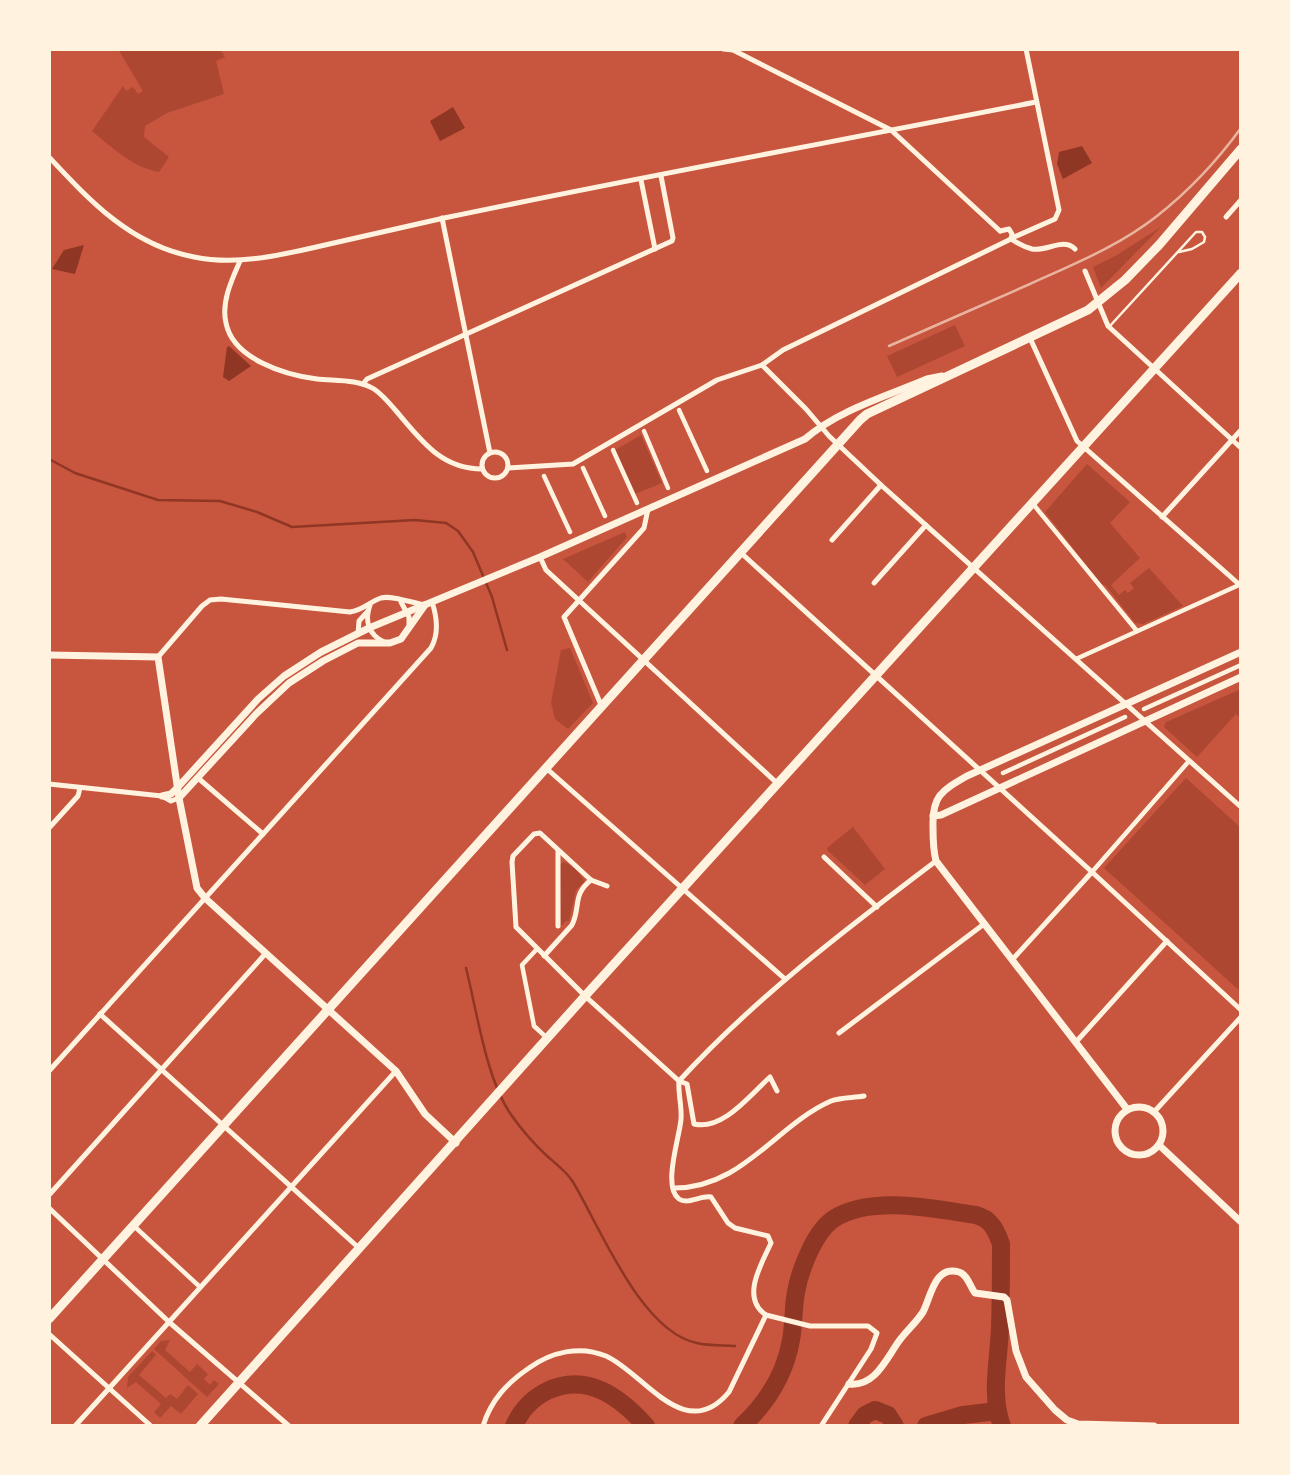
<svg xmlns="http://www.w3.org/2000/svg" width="1290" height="1475" font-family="'PT Sans Narrow',sans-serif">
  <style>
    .green { fill: #ae4732 }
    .water { fill: #8f3625 }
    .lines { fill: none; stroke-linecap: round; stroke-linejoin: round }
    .stream { stroke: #8f3625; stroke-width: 2.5 }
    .river { stroke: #8f3625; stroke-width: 18 }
    .service { stroke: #fff3e0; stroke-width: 2.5 }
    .pedestrian { stroke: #fff3e0; stroke-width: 4.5 }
    .minor { stroke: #fff3e0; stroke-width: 5 }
    .tertiary { stroke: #fff3e0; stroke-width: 7 }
    .primary { stroke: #fff3e0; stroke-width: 9 }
    .rail { stroke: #e9b49f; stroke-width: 2.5 }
  </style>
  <rect width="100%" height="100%" fill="#c8553d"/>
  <!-- green -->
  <g class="green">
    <path d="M118,49h102l5,8 -9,4 8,33 -57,19 -22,13 -1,11 25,20 -10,15c-27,-5 -46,-24 -67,-41l31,-45 3,5 7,-4 5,7 5,-3z"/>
    <polygon points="1161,227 1101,288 1093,267 1117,255"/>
    <polygon points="955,325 965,346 897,377 887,356"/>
    <polygon points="641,435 662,483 635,494 615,450"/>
    <polygon points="1087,464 1130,502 1110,523 1140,558 1111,585 1119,595 1125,590 1128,593 1134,588 1130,583 1149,568 1183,606 1143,624 1135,623 1106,586 1100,583 1045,512"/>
    <polygon points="625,532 627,537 588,582 563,559"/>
    <polygon points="570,648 593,703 568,729 555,719 551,703 561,650"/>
    <polygon points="1241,689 1241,719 1236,714 1197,757 1164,727 1166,722"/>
    <polygon points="1186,778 1241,828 1241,992 1104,868"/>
    <polygon points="853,827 885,869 865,885 827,850 828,847"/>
    <path d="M563,862c8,2 19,12 21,20l-8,8 -7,31h-3l-5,5 -1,-61z"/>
    <polygon points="170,1340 165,1350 190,1372 197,1364 208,1374 204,1379 210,1385 214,1380 219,1384 207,1397 154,1349 161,1341"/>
    <polygon points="152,1351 156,1355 139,1375 166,1398 170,1394 177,1399 188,1385 198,1394 181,1414 171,1406 160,1418 154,1412 161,1404 136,1382 127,1388 128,1377"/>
  </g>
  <!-- water -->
  <g class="water">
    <polygon points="453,107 465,128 440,141 430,121"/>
    <polygon points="1082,146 1092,163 1063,179 1057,164 1059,152"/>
    <polygon points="84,245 75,274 52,269 64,250"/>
    <polygon points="229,346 251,366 229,381 223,377 227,347"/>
  </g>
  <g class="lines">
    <!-- stream -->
    <g class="stream">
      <polyline points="49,459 75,473 158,500 220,501 257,512 292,527 415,520 446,523 458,531 473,552 492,597 507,650"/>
      <path d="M466,968c11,43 20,112 46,148 10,14 22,28 35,40 9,8 20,16 26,26 27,45 68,150 124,161 12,3 26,2 38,3"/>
    </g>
    <!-- river -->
    <g class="river">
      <path d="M514,1426c7,-16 17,-27 33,-35 40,-19 73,6 99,35"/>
      <path d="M742,1426c25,-23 43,-52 49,-86 3,-16 2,-32 5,-48 4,-22 19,-62 39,-74 38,-23 100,-9 141,-3 15,4 20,15 25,29 0,28 0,55 -1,83 -1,34 -10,67 2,99"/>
      <polyline points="857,1426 865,1415 875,1410 888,1415 895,1426"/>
      <polyline points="926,1426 963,1415 997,1411"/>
    </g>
    <!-- service -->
    <polyline class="service" points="1109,327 1196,232 1202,232 1205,237 1204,242 1192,249 1179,252"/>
    <!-- pedestrian -->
    <g class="pedestrian">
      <polyline points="679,410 707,471"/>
      <polyline points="644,431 668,488"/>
      <polyline points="613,450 637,503"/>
      <polyline points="583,468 605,516"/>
      <polyline points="544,476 570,532"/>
      <polyline points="1033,504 1137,631"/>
      <polyline points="1076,659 1239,585"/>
      <polyline points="1144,709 1241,665"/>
      <polyline points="1003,773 1125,717"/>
      <polyline points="1092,872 1189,761"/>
      <polyline points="537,949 522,965 534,1026 547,1038"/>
      <polyline points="134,1226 200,1287"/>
    </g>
    <!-- minor -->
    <g class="minor">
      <polyline points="723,49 733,50 891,130 1000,231"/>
      <path d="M49,157c42,45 82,88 145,100 44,9 87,-2 131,-12 39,-9 79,-18 119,-27 196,-41 394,-77 592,-116"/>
      <polyline points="641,180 655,249"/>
      <polyline points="1226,217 1241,200"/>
      <polyline points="442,218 490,453"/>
      <polyline points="1000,231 1009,229 1012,234 1011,239"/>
      <polyline points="1012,238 1055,219 1059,210 1026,49"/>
      <path d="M1011,239c6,4 14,8 21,10 15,3 31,-12 43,0"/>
      <path d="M240,261c-8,18 -19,41 -14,62 7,36 59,52 91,56 18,2 41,0 57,10 9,6 16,15 23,23 24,28 44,57 85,57"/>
      <polyline points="1085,271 1108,326 1241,448"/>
      <polyline points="1030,338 1077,441 1241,586"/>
      <polyline points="762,365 806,409 829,436 881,485 1241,807"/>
      <polyline points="363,384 367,379 672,241 673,238 661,176"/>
      <circle cx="495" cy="465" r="13"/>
      <polyline points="508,468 573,464 717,380 762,365 783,350 1011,239"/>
      <polyline points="1162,517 1241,430"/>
      <polyline points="832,540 881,485"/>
      <polyline points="740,552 1092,872 1241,1010"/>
      <polyline points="540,557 546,570 778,784"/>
      <polyline points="874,583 926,525"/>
      <polyline points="401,602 409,617 409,628"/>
      <path d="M370,605c-6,16 -1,30 14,37"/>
      <polyline points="358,634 359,621 368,611"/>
      <path d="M158,657l44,-51 8,-6 11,-1 129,13c13,-2 19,-10 31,-14 10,-3 32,5 44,7"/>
      <polyline points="601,705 564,617 644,528 648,509"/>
      <polyline points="546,768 785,979"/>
      <polyline points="198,778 263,834"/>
      <polyline points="49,784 162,796 171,801 179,798"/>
      <polyline points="49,828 78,796 80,788"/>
      <polyline points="824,857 877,907"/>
      <path d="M607,886l-16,-6 -51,-47 -6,1 -21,22 -1,6 4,65 69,69 94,85 8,3 7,40c29,7 57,-30 76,-47l7,14"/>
      <polyline points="558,926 558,851"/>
      <path d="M544,956l28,-31c9,-18 0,-30 19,-45"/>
      <polyline points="1012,960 1092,872"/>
      <polyline points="100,1014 360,1249"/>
      <polyline points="839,1033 984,924"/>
      <polyline points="1076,1042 1167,941"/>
      <path d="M49,1071l382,-423c8,-14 6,-31 1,-46"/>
      <path d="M679,1081c-1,13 3,25 2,38 -1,17 -19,68 -2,80 9,6 22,-4 32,-2l17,26 7,5 33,8 3,7c-9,20 -31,55 -5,72l44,11h58l9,7 -6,16 -50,77"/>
      <path d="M679,1081c76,-83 167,-152 257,-220"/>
      <polyline points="1154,1112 1241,1017"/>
      <path d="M673,1188c69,1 103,-63 158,-87 10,-4 22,-3 33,-5"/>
      <polyline points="49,1195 266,953"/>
      <polyline points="49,1208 169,1322 289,1426"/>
      <polyline points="49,1334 151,1426"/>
      <polyline points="75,1426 396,1071"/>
      <path d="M483,1426c8,-26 24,-43 46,-58 22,-16 51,-23 77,-12 38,17 79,89 123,36l37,-77"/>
    </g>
    <!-- tertiary -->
    <g class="tertiary">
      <polyline points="49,655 158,657 179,798 197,888 205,898 396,1071 425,1114 456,1143"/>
      <path d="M162,796l9,-2 7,-7 80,-88 26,-23 37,-24 48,-24 171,-71 265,-118c33,-29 82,-43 122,-60l15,-3"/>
      <polyline points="179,798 256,714 289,683 323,661 358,643 390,643 401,639 425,605"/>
      <polyline points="933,816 941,815 1241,677"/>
      <circle cx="1139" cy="1131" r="24"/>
      <path d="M1127,1109l-191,-248c-3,-11 -3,-22 -3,-34 -1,-31 8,-36 34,-51l274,-124"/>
      <polyline points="1159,1145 1241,1222"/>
      <path d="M849,1384c26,3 37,-25 50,-43 7,-10 17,-18 24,-29 8,-15 11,-47 36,-40 9,3 11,15 16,21l29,4 3,3 9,51 10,26 29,33 12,10 11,4 76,2"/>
    </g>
    <!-- primary -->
    <g class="primary">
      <polyline points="49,1319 860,420 867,414 1088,310 1125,280 1159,245 1241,149"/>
      <polyline points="200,1426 585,996 1241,273"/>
    </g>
    <!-- rail -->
    <path class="rail" d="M889,346c47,-21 94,-41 141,-62 44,-20 89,-38 127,-68 33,-26 60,-55 84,-88"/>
  </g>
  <!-- border -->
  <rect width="1290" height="1475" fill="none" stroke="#fff3e0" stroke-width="102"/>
</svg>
